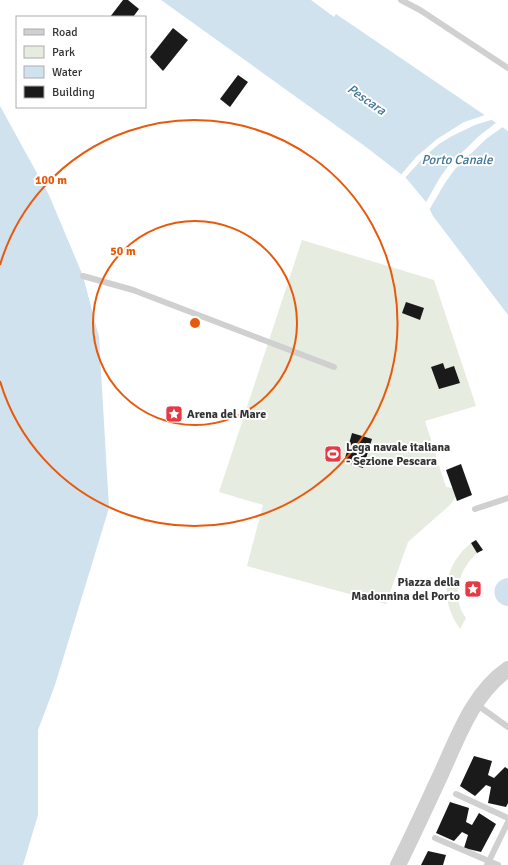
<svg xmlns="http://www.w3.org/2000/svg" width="508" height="865" font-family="Signika,sans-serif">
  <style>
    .green { fill: #e6ecdf }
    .water { fill: #cfe2ee }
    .pier { fill: #fff }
    .building { fill: #1a1a1a }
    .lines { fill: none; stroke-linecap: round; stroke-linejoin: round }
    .service { stroke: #d0d0d0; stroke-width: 6 }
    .tertiary { stroke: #d0d0d0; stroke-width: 16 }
    .ring { fill: none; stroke: #e8590c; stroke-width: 2 }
    .labels { text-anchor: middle; stroke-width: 4; stroke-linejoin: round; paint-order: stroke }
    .poi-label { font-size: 12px; font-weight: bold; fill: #333; stroke: #fff; text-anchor: start }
    .water-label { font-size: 13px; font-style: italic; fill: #3f7597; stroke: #fff }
    .centre { fill: #e8590c; stroke: #fff; stroke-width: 2 }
    .ring-label { font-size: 12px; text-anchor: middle; font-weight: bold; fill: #e8590c; stroke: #fff; stroke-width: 4; stroke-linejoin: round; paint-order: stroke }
  </style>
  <rect width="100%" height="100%" fill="#fff"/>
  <!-- green -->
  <g class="green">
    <polygon points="302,240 434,280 476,406 425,421 446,487 459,489 459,492 451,504 408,542 386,604 247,566 263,505 219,492"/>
    <path d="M471,543l6,10c-18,16 -27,44 -11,65l-6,11c-21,-30 -17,-63 11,-86z"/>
  </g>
  <!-- water -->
  <g class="water">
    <polygon points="161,0 311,0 334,17 336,14 508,131 508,315 433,216 426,202 406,178 366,147"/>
    <polygon points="0,106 49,195 83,276 99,337 109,508 55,685 38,730 38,815 23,865 0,865"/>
    <path d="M508,578v28h-1c-17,-3 -17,-26 1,-28z"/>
  </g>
  <!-- pier -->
  <g class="pier">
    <polygon points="485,115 487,115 494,119 475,125 452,136 439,144 424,157 404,179 400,176 416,157 437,139 464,122"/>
    <polygon points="497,122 504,126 486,139 455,169 445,183 428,212 425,204 439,179 449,165 479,136"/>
  </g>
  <!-- building -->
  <g class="building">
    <polygon points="123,0 128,0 139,9 133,17 110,17"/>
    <polygon points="173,28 188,40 163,71 150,57"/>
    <polygon points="238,75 248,82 230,107 220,99"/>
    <polygon points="406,302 424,308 420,320 402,313"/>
    <polygon points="443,363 445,369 454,366 460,383 439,389 431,367"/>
    <polygon points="352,433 372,439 363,468 344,462"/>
    <polygon points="461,464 472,495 457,501 446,470"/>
    <polygon points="476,540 483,550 477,553 471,543"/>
    <polygon points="474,756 492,761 488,775 494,778 505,767 508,769 508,803 506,807 488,803 491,787 486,785 475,796 460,786"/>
    <polygon points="450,802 469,808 466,822 472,825 479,813 496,824 481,852 464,848 468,835 462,832 454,841 436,833"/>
    <polygon points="428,851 446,855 443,865 421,865"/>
  </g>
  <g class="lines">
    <!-- service -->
    <g class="service">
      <polyline points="401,0 420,10 508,68"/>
      <polyline points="83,276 133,290 334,367"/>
      <polyline points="475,509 508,498"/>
      <polyline points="476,704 508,727"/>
      <polyline points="456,794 508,818"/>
      <polyline points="435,838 498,865"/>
      <polyline points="487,865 508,822"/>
    </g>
    <!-- tertiary -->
    <path class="tertiary" d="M398,865c15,-30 29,-61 43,-91 17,-37 32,-81 67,-105"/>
  </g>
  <!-- distance rings -->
  <g class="ring">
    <circle cx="195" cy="323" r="102"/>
    <path d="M0 265A203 203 0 1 1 0 381"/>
  </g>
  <!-- icons -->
  <defs>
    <g id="sight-square" transform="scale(0.9)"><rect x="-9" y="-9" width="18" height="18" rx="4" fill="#e63946" stroke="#fff"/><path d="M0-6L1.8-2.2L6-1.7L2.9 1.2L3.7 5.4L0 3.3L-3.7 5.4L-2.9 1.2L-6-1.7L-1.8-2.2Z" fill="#fff"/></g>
    <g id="stadium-square" transform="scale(0.9)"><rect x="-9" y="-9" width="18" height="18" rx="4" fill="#e63946" stroke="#fff"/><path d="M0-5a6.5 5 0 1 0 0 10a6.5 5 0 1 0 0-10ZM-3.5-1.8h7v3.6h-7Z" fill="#fff"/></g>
  </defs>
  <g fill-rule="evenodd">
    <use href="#sight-square" x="174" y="414"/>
    <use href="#stadium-square" x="333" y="454"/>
    <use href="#sight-square" x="473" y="589"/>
  </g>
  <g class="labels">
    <!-- poi labels -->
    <g class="poi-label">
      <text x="187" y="418">Arena del Mare</text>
      <text x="346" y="451">Lega navale italiana<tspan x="346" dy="14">- Sezione Pescara</tspan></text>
      <text x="460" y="586" text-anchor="end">Piazza della<tspan x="460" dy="14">Madonnina del Porto</tspan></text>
    </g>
    <!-- water labels -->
    <g class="water-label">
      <text transform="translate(367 99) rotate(35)" y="5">Pescara</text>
      <text x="457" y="164">Porto Canale</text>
    </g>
  </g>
  <circle cx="195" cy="323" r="6" class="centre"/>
  <g class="ring-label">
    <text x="51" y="184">100 m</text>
    <text x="123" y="255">50 m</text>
  </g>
  <!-- legend -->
  <rect x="16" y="16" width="130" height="92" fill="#ffffff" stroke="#adadad"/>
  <rect x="24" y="29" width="20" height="6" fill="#d0d0d0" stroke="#adadad"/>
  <text x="52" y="36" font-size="12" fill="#333333">Road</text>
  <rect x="24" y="46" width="20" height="12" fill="#e6ecdf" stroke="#adadad"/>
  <text x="52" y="56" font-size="12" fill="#333333">Park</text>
  <rect x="24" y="66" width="20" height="12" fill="#cfe2ee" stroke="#adadad"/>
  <text x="52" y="76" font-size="12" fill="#333333">Water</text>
  <rect x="24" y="86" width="20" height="12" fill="#1a1a1a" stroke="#adadad"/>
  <text x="52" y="96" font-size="12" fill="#333333">Building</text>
</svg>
